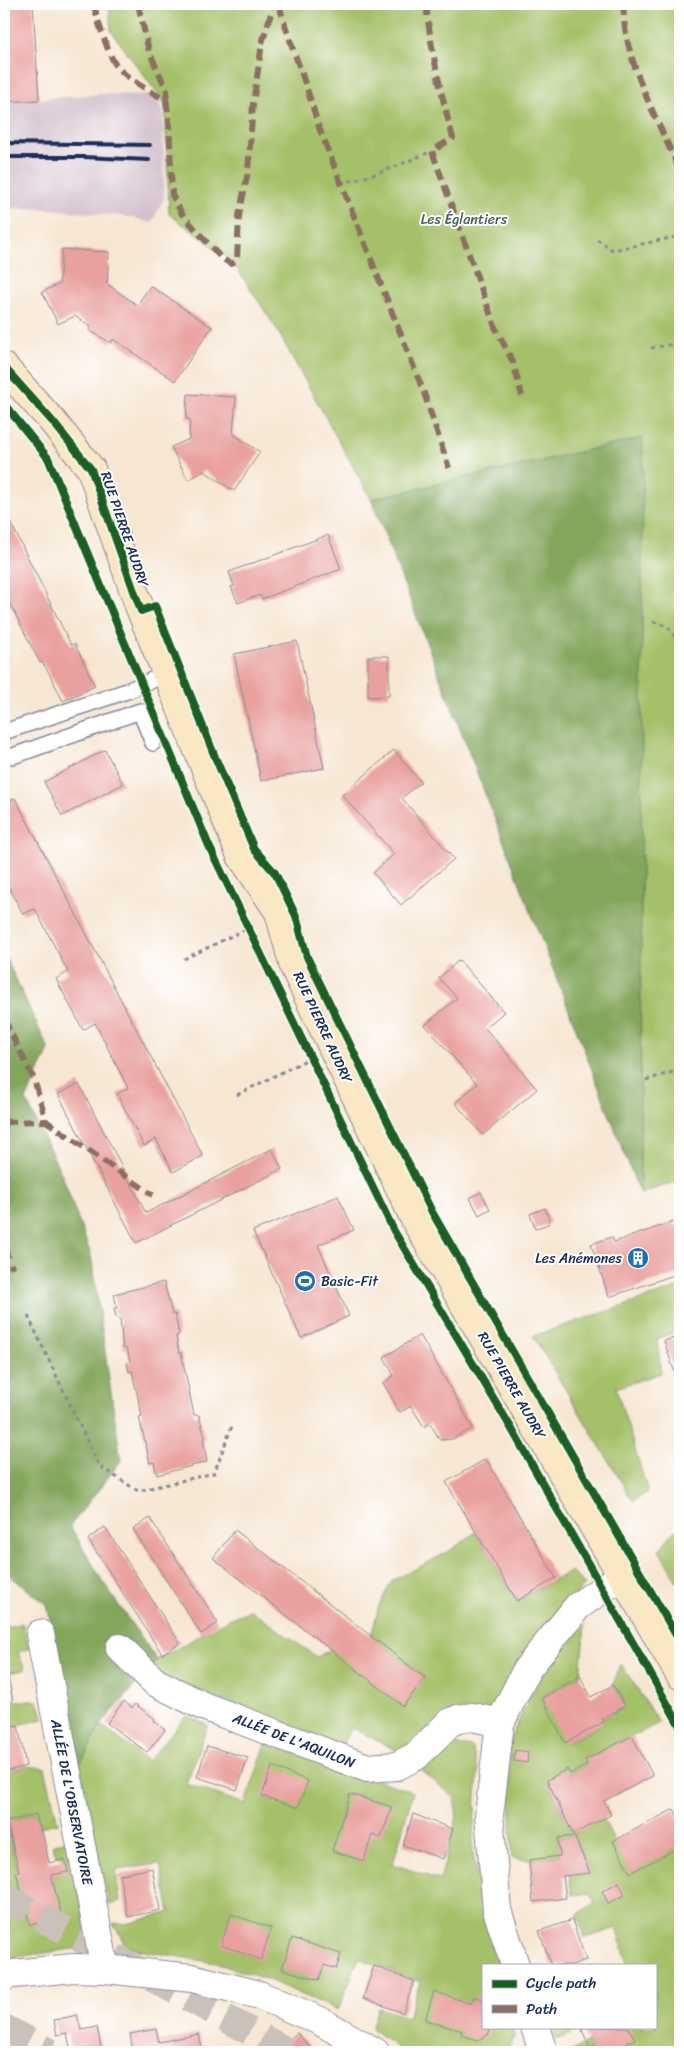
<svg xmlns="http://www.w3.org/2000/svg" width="684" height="2056" font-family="Sriracha,sans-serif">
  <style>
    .industrial { fill: #d1bdc9 }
    .green { fill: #a4c067; stroke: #607862 }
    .forest { fill: #83a65c; stroke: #4f6a5d }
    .building { fill: #e9a19f }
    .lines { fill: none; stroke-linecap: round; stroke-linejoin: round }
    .highway-tunnel { stroke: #cbc1bb; stroke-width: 28; stroke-dasharray: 28 14; stroke-linecap: butt }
    .lane-casing { stroke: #898a98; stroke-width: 18 }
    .street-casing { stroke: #898a98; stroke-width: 30 }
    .secondary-casing { stroke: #898a98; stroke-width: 30 }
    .path { stroke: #898a98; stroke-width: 3; stroke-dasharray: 4 4; stroke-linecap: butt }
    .lane { stroke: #fff; stroke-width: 15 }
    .street { stroke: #fff; stroke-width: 28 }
    .secondary { stroke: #fae7c3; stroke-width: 28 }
    .rail { stroke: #1b2f5e; stroke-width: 4 }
    .quiet { stroke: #8d6e63; stroke-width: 6; stroke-dasharray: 12 6; stroke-linecap: butt }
    .cycleway-casing { stroke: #fff; stroke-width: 11 }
    .cycleway { stroke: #1b5e20; stroke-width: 8 }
    .labels { text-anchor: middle; stroke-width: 4; stroke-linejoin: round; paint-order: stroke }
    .park-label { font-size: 14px; fill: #4b6261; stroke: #fff }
    .street-label { font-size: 14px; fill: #1b2f5e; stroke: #fff }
    .poi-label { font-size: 14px; fill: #1b2f5e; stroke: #fff; text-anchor: end }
  </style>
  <rect width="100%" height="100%" fill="#fff"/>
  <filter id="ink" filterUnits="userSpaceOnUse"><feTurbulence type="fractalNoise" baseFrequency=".02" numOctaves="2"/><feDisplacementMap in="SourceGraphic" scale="10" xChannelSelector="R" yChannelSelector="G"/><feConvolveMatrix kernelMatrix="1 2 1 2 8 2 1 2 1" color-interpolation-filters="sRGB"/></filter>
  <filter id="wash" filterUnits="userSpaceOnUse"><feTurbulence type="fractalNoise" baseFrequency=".0096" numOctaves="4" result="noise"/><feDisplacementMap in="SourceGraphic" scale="20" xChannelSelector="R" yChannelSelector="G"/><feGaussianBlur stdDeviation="1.12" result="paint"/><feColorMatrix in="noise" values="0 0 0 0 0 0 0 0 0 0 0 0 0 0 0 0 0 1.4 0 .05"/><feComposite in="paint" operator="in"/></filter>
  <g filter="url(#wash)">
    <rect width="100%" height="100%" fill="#f7e6d2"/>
    <!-- industrial -->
    <polygon class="industrial" points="102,94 147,95 157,100 163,109 164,198 152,223 130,217 47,209 4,208 4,102"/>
    <!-- green -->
    <g class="green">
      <polygon points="109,4 680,4 680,1180 640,1194 642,438 371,499 276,328 232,261 169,214 165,104 111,31"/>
      <polygon points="680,1287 680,1330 657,1339 661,1373 616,1388 648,1492 633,1501 533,1336"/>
      <polygon points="675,1530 680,1532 680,1581 677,1582 659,1550"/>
      <polygon points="476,1532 517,1601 571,1571 585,1585 531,1643 495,1713 412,1751 396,1750 352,1728 339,1749 149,1670 157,1660 227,1620 250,1610 317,1657 331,1649 403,1705 425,1678 371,1636 379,1606 392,1581 448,1552"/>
      <polygon points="22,1623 30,1648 18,1652 25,1670 8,1673 4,1659 4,1628"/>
      <polygon points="585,1624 580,1676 542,1698 566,1743 604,1723 602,1719 625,1706 613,1685 621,1664 659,1723 585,1760 587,1765 570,1774 567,1770 547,1781 573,1834 603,1818 630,1872 680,1847 680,2052 631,2052 618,2027 655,2027 655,1965 628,1965 616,1928 585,1938 577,1915 595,1903 590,1893 572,1895 569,1875 590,1872 574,1836 558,1838 560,1856 529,1860 512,1858 509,1741 543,1669"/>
      <polygon points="13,1701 38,1701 44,1719 4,1728 4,1703"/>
      <path d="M186,1716l22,9 -22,59 59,20 21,-60 147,48 -20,72 47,16 17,-63 -3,-20 -32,-26c16,-18 25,-29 50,-24l6,24 -6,79 25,115h-14v62h30l1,10 -6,15h-105l-32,-24 7,-20 30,9 12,-35 -61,-24 -21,52 -72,-31 -51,-16 -88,-15 -14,-25 13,1 44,-12 -10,-48 -44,6 4,31 -11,4 -29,-141 21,-39 47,36z"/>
      <polygon points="26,1766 45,1768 58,1823 39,1827 36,1814 7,1822 30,1924 61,1918 51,1875 68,1871 65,1859 56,1856 53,1845 68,1839 88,1938 78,1948 4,1959 4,1772"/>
      <polygon points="551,2027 587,2027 556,2040"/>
      <polygon points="588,2043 592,2052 570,2052"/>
    </g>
    <!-- forest -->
    <g class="forest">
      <polygon points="643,438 640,1194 371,499"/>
      <polygon points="4,954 49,1050 26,1100 63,1177 91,1255 121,1461 70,1526 106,1587 157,1660 101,1725 80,1764 47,1605 4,1571"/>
    </g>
    <g id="blocks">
      <!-- building -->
      <g class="building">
        <polygon points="4,4 33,4 39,100 4,102"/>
        <polygon points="62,249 109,252 107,284 137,305 150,286 212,327 175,381 113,339 111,343 89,330 91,327 75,316 58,324 42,292 59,284"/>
        <polygon points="188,394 236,397 233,434 260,452 234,491 204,471 188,480 171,447 189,439 190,419 186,419"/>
        <polygon points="4,509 71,645 75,644 95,686 63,701 48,671 42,662 40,663 4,592"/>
        <polygon points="328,535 341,569 262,599 260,595 238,603 231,587 234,586 229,572"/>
        <polygon points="297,641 324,768 261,781 234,654"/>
        <polygon points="368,656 389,656 389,696 368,697"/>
        <polygon points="105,750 123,784 62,816 44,782"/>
        <polygon points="394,750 421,782 402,798 454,859 401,905 373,873 394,854 342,795"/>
        <polygon points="15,798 203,1156 173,1172 156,1139 144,1146 117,1094 128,1088 95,1023 83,1030 56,979 68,972 35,909 23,914 4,878 4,859 8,857 4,849 4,803"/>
        <polygon points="459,960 504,1012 485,1028 537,1089 483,1135 455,1103 477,1084 425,1025 457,998 439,978"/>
        <polygon points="79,1084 146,1213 272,1149 282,1169 136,1243 58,1094"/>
        <polygon points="481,1192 490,1209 479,1215 470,1198"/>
        <polygon points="338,1196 354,1230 318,1245 349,1316 301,1338 253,1231"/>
        <polygon points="545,1208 550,1223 535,1229 530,1214"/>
        <polygon points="673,1222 675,1226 680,1224 680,1273 609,1297 591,1244 612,1237 614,1242"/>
        <polygon points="164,1282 172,1314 175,1314 179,1335 176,1336 179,1353 181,1352 194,1415 199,1415 205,1438 203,1439 207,1462 157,1475 154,1462 150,1463 139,1417 142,1416 132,1371 129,1372 127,1364 130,1361 127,1349 123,1348 120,1319 116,1317 114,1308 117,1308 114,1294"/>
        <polygon points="420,1335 473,1428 453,1439 440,1440 430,1423 424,1427 411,1406 400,1412 383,1383 394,1376 384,1357"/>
        <polygon points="680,1336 680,1388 664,1341"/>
        <polygon points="486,1459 556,1578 517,1601 446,1482"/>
        <polygon points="150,1518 218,1623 201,1634 133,1529"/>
        <polygon points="105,1527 180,1643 162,1654 88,1539"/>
        <polygon points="235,1530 425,1678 403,1706 213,1558"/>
        <polygon points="4,1658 13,1701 4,1703"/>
        <polygon points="580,1676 591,1697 613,1685 625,1706 602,1719 604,1722 565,1743 542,1698"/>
        <polygon points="124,1701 132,1708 135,1704 155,1719 154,1721 165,1730 147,1752 107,1723"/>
        <polygon points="18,1725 26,1766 4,1772 4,1728"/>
        <polygon points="632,1736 653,1776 604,1801 611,1815 573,1834 547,1780 567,1769 570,1774 587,1765 585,1760"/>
        <polygon points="207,1746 248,1758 237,1790 197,1777"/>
        <polygon points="515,1750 528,1752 527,1763 514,1761"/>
        <polygon points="272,1766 308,1781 298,1808 262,1796"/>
        <polygon points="350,1794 392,1807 381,1838 372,1835 364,1861 332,1851"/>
        <polygon points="674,1809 680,1821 680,1847 630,1873 613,1841"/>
        <polygon points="36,1814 39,1827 41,1826 49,1863 65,1859 68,1872 51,1875 62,1917 30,1925 16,1872 19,1871 7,1822"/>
        <polygon points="413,1814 453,1829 443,1859 403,1845"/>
        <polygon points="574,1836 590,1873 563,1876 566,1898 533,1902 529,1860 560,1856 558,1838"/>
        <polygon points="152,1868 160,1910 128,1917 119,1875"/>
        <polygon points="619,1882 625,1895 608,1903 602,1891"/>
        <polygon points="231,1914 271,1928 261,1960 221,1945"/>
        <polygon points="572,1920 586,1960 572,1965 551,1965 539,1931"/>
        <polygon points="292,1938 341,1954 336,1969 324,1965 319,1980 282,1969"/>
        <polygon points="374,1966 414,1981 403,2013 363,1998"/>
        <polygon points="434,1991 471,2004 474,1996 483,1999 483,2027 491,2027 488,2035 478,2040 461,2035 462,2031 425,2020"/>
        <polygon points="77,2015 81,2030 97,2027 102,2052 48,2052 70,2047 67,2033 57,2035 54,2020"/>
        <polygon points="587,2027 628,2027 635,2039 626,2043 631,2052 592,2052 582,2030"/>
        <polygon points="156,2029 159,2042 199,2034 203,2052 133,2052 130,2034"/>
        <polygon points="297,2033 315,2052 275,2052 280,2048"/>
      </g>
    </g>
  </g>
  <g filter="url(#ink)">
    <use href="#blocks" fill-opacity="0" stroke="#898a98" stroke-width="1"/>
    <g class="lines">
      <!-- highway-tunnel -->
      <g class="highway-tunnel">
        <polyline points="4,1897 288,2052"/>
        <polyline points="4,2028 50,2052"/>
      </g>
      <!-- lane casing -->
      <g class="lane-casing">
        <g id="lane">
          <polyline points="4,732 127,691 166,674"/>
          <polyline points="13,756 140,711 153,743"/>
        </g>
      </g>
      <!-- street casing -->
      <g class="street-casing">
        <g id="street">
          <polyline points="40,1634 105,1969"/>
          <polyline points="120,1648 155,1682 203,1706 367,1768 397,1766 416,1756 449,1723 458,1719 473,1717 500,1723"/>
          <polyline points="515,1965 497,1910 489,1815 500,1723 527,1669 578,1606 623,1575"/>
          <polyline points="4,1975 73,1968 105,1969 192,1978 259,1995 318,2020 375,2052"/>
          <polyline points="535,2027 543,2052"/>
        </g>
      </g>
      <!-- secondary casing -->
      <g class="secondary-casing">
        <polyline id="secondary" points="4,367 53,422 91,469 141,611 241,856 279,912 294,967 415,1220 680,1675"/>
      </g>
      <!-- path -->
      <g class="path">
        <path d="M341,183c32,-6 61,-19 91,-32"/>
        <polyline points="597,240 603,242 607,248 614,250 680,236"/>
        <polyline points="651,348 680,343"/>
        <path d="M653,622c19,3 20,10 25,27h2"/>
        <polyline points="184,959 248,928"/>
        <polyline points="646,1080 680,1070"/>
        <polyline points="237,1095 310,1058"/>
        <polyline points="28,1316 99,1466 138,1491 214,1473 232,1426"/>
      </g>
      <!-- lane -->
      <use href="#lane" class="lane"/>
      <!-- street -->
      <use href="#street" class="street"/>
      <!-- secondary -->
      <use href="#secondary" class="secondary"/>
      <!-- rail -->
      <g class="rail">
        <polyline points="4,143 150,145"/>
        <polyline points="4,157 83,157 149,160"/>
      </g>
      <!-- quiet -->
      <g class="quiet">
        <path d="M94,4c2,13 14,49 21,60 10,14 36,28 51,36l3,18 3,77 10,19 39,44 10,6 6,-4 2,-44 9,-44 5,-68 9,-61 12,-39"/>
        <polyline points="138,4 149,51 167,91 166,100"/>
        <path d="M279,4c11,41 28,80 39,121l106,268 25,75"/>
        <path d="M426,4c5,46 15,90 27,134l-21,13 63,176 18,35 9,34"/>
        <path d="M624,4c-4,49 36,121 56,167"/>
        <polyline points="4,1019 34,1079 46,1121 153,1195"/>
        <polyline points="4,1122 46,1121"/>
        <polyline points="4,1247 12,1268"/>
      </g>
      <!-- cycleway casing -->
      <g class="cycleway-casing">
        <g id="cycleway">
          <polyline points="4,367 53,422 91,469 141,611 155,606 215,757 254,849 275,873 296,916 307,957 432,1212 680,1642"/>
          <polyline points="4,404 48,458 209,846 394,1231 510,1426 680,1726"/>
        </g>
      </g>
      <!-- cycleway -->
      <use href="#cycleway" class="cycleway"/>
    </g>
  </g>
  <!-- icons -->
  <defs>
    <g id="building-disc" transform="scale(1.125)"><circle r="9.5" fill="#1f6fb2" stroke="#fff"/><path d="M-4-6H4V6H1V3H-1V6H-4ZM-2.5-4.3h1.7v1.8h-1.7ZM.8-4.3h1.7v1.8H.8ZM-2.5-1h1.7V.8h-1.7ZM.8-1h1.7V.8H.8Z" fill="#fff"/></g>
    <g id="stadium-disc" transform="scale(1.125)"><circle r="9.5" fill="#1f6fb2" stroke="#fff"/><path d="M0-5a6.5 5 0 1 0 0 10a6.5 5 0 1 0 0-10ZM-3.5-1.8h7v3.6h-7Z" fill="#fff"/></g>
  </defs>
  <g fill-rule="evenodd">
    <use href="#building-disc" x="638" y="1258"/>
    <use href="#stadium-disc" x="305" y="1281"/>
  </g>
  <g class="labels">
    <!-- park labels -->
    <g class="park-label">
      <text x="464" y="224">Les Églantiers</text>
    </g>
    <!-- street labels -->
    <g class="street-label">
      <text transform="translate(125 529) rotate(71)" y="5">RUE PIERRE AUDRY</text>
      <text transform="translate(323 1027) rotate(65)" y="5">RUE PIERRE AUDRY</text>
      <text transform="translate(512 1385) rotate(60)" y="5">RUE PIERRE AUDRY</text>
      <text transform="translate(294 1740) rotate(21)" y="5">ALLÉE DE L'AQUILON</text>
      <text transform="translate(72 1802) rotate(79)" y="5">ALLÉE DE L'OBSERVATOIRE</text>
    </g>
    <!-- poi labels -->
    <g class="poi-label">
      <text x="622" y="1263">Les Anémones</text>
      <text x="321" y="1286" text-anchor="start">Basic-Fit</text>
    </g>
  </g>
  <!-- margin -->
  <rect width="684" height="2056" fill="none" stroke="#fff" stroke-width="20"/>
  <!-- legend -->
  <rect x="482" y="1964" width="175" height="65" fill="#ffffff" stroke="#a4acbf"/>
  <rect x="492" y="1980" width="25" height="8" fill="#1b5e20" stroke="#a4acbf"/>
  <text x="526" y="1988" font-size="15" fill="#1b2f5e">Cycle path</text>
  <rect x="492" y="2005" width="25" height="8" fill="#8d6e63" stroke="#a4acbf"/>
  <text x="526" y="2014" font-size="15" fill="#1b2f5e">Path</text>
</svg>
